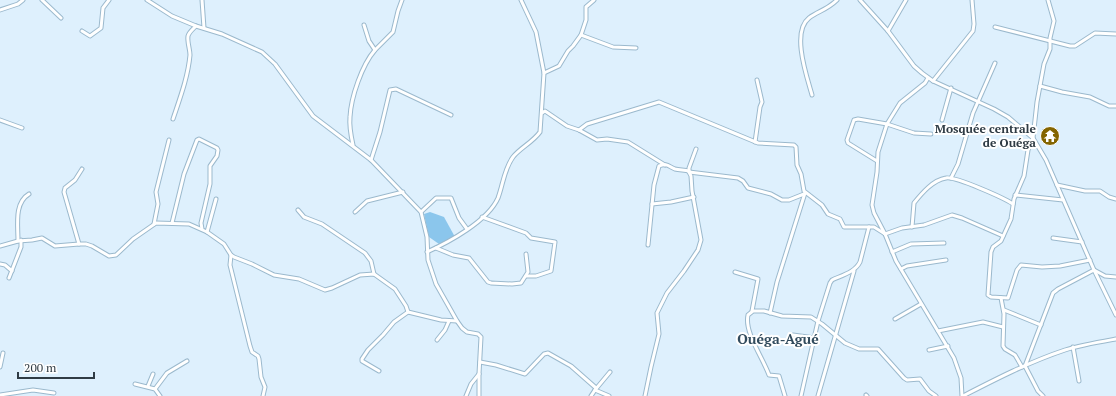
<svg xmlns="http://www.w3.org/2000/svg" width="1116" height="396" font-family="'PT Serif',serif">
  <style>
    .green { fill: #8bc6ec }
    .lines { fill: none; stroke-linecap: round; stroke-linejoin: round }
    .minor-casing { stroke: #9bb9cd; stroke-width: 5 }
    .minor { stroke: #fff; stroke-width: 3 }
    .labels { text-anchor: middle; stroke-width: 4; stroke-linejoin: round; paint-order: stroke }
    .poi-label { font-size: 12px; font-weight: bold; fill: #2f3b44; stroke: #fff; text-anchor: end }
    .quarter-label { font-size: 14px; font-weight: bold; fill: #314b5d; stroke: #fff }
  </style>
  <rect width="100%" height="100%" fill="#def0fd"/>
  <!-- green -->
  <polygon class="green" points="430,212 444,217 455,237 439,244 429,237 424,214"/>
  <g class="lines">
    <!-- minor casing -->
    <g class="minor-casing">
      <g id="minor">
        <polyline points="42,0 61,18"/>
        <polyline points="147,0 172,16 196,26 222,34 262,52 275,64 313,116 371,160 421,212 427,237 428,260 436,284 457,321 462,328 467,332 478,334 481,337 479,374 479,396"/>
        <polyline points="202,0 204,28"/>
        <polyline points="521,0 536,32 544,73"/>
        <polyline points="860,0 888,31 914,66 922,73 933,81 994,109 1008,117 1033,138 1046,160 1094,270 1116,315"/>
        <polyline points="1048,0 1054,21 1050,38 1050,49 1044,64 1037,102 1033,138 1028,150 1024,176 1014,199 1011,219 1001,241 993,247 991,252 988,295 991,297 1008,298 1017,270 1021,265 1042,267 1060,266 1090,260"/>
        <polyline points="0,10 18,4 23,0"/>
        <polyline points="364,25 369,41 375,50 393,32 398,11 402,0"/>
        <polyline points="995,27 1070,46 1075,46 1095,33 1116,34"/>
        <polyline points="82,31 90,36 101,28 103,8 109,0"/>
        <polyline points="888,31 906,0"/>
        <polyline points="581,35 613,47 636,48"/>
        <polyline points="928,78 925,83 900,103 887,124 878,152 877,172 872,205 874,213 885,234 896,261 954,358 961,378 962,396"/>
        <polyline points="933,81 973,31 974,24 972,0"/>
        <polyline points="1040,86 1062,92 1090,97 1109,106 1116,106"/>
        <path d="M812,95c-5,-18 -21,-63 -3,-77 9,-7 18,-8 28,-18"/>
        <polyline points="542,113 545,111 567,126 579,130 597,140 607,139 628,142 665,165"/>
        <path d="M173,119c7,-21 15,-42 17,-64 0,-6 -3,-13 -2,-19 1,-4 5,-7 8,-10"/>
        <polyline points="0,120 22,128"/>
        <polyline points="942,120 951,88"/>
        <polyline points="579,130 587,124 659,102 758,143 794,145 796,147 797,165 801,174 804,191 822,205 828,214 840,219 844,227 874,227 885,234"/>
        <polyline points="755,142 760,107 762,102 757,80"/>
        <path d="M353,145c-2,-9 -4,-18 -3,-28 1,-20 12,-52 25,-67"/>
        <polyline points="371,160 380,132 390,90 396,89 451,115"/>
        <polyline points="877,161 848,143 847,140 854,120 858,119 887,124 914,133 931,134"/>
        <polyline points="689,172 738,178 743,181 748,188 771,194 782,200 789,200 804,194"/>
        <polyline points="951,178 958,164 973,113 995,63"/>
        <polyline points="1057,185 1085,191 1100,191 1109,197 1116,199"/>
        <polyline points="1015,195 1063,200"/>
        <polyline points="652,204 671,202 694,197"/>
        <polyline points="298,210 304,217 322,224 365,253 371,261 374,274"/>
        <polyline points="355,212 367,201 403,192"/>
        <polyline points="421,212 436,198 451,198 459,218 467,229"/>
        <polyline points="482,217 526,233 531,238 555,242 551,271 536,276 526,276"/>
        <polyline points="172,223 184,174 197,140 199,139 217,148 218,150 217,156 210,166 210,184 201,223 202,229"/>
        <polyline points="154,224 158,204 156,192 169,140"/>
        <path d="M912,227l2,-24c8,-10 19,-23 32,-25 9,-2 58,20 67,26"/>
        <polyline points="207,232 216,199"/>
        <polyline points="885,234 902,228 924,225 952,215 962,218 1003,236"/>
        <polyline points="1053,238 1082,242"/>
        <path d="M18,241c0,-16 -4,-38 11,-47"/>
        <polyline points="79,244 64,192 65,188 75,180 82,169"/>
        <path d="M648,245l6,-60 5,-19c8,-3 9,0 16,3 4,1 9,1 14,2"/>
        <polyline points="0,246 18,241 32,240 42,238 55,246 79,244 86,244 92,246 109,256 116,255 133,239 156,223 189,224 207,232 224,244 231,255 234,257 252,264 274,275 299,279 325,290 332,288 360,275 374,274 395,289 406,306 408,312 441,320 457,321"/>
        <polyline points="436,248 453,255 469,258 488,282 491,283 512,284 521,283 528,272 526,254"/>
        <path d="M427,252c22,-10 61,-31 71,-54 5,-13 6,-29 15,-41 7,-9 20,-15 27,-25l4,-59 15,-7 9,-15 5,-5 8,-11 5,-15v-13l8,-7"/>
        <polyline points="892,252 911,244 944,243"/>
        <polyline points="231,255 230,265 250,346 252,352 258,356 259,359 261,377 265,387 263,396"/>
        <polyline points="0,264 5,265 12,271"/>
        <polyline points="901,269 907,266 946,260"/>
        <polyline points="735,272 758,279 752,311"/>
        <polyline points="9,278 21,247 21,240"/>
        <polyline points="1001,298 1004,314 1003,346 1005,349 1015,355 1022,367"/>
        <polyline points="1004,310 1041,325"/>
        <polyline points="770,313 777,282 805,193"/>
        <polyline points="895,319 921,304"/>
        <polyline points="938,331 983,322 1003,327"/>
        <polyline points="793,335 815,338"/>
        <polyline points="437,340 445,330 449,321"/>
        <polyline points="1073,347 1079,381"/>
        <polyline points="929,350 948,346"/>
        <polyline points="480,362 496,365 525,374 544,354 548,353 571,366 596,388"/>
        <polyline points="0,367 3,353"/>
        <polyline points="379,371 362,361 362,359 368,350 383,335 394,322 408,312"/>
        <polyline points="135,384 155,389 160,396"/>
        <polyline points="148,386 153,374"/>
        <polyline points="155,389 167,373 187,361"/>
        <polyline points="595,390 609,396"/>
        <polyline points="0,395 33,390 54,393"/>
        <polyline points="866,395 867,396"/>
        <polyline points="466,396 471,384 479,374"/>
        <polyline points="591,396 595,390 610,372"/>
        <polyline points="645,396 651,367 659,334 657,313 667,293 684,271 698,250 701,240 692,191 691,176 689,172 689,168 696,149"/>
        <path d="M785,396l-6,-20 -10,-1c-6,-17 -25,-43 -21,-60l5,-4h11l18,5 29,1 11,7 23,19 14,6h19l26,29 3,2 13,-1 9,12 7,5"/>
        <path d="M801,396l17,-75 12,-38 2,-3c11,-5 23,-8 28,-18l9,-35"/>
        <polyline points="818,396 854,271"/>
        <path d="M963,396c33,-17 66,-34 102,-46 16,-5 34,-8 51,-11"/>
        <polyline points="1043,396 1038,391 1025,366 1053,293 1058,289 1094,270 1105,276 1116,277"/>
      </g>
    </g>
    <!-- minor -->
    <use href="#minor" class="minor"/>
  </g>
  <!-- icons -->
  <defs>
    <g id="temple-disc" transform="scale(1)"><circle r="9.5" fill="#846500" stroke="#fff"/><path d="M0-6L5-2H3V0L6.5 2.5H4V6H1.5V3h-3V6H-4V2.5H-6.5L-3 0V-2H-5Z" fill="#fff"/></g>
  </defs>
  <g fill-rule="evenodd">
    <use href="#temple-disc" x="1050" y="136"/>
  </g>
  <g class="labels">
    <!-- poi labels -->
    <g class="poi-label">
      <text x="1036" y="133">Mosquée centrale<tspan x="1036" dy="14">de Ouéga</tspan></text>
    </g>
    <!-- quarter labels -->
    <g class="quarter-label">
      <text x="778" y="344">Ouéga-Agué</text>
    </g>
  </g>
  <!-- scale -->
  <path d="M18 372v6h76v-6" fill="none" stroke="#2f3b44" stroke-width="2"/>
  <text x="24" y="372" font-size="12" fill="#2f3b44" stroke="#ffffff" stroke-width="3" paint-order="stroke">200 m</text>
</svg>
